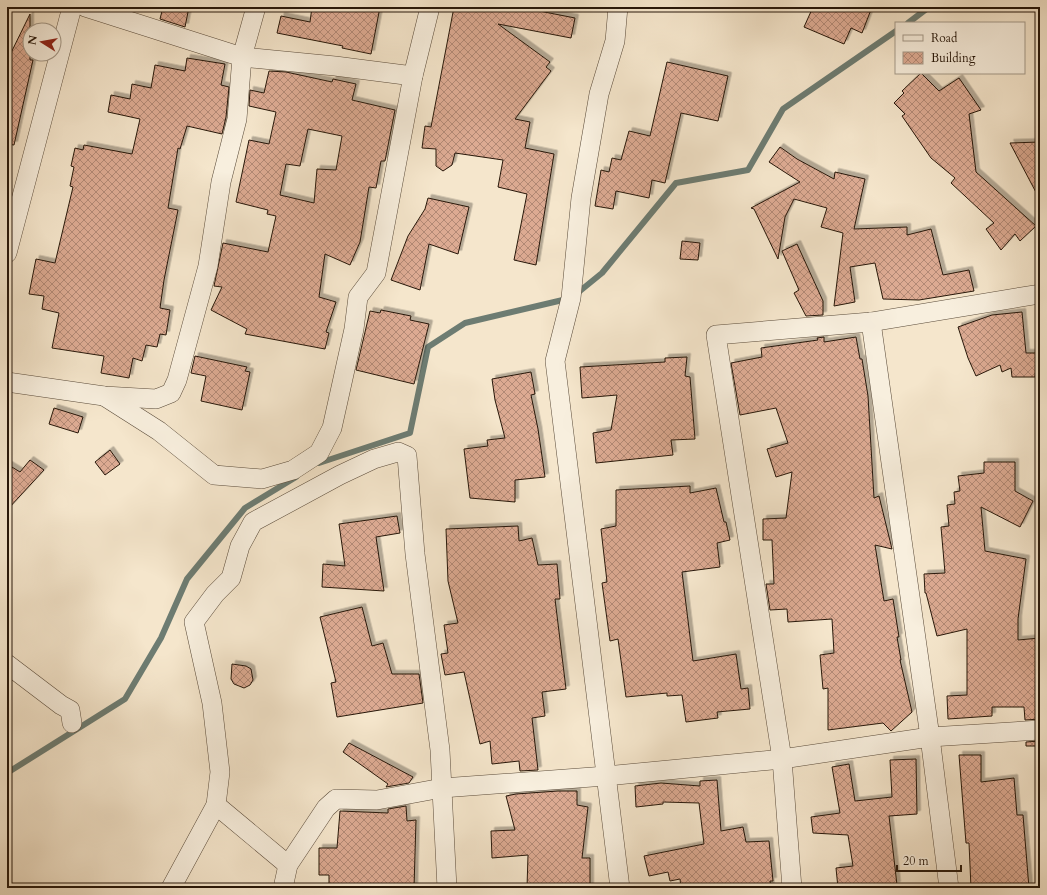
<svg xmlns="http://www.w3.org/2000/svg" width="1047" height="895" font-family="Cardo,serif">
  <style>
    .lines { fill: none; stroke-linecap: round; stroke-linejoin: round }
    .stream { stroke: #6d7c72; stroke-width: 6 }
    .building { fill: url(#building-cross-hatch); stroke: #27170a; fill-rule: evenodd; filter: url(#shadow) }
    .minor-casing { stroke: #5a4b3a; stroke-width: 20 }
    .minor { stroke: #f8efde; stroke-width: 19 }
  </style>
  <defs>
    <pattern id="building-cross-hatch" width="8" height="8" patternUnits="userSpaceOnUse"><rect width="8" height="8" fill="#dcaa92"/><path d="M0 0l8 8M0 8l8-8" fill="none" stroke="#b28975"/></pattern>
    <filter id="shadow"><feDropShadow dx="3.5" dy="-3.5" stdDeviation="0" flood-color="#0004"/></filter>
  </defs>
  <rect width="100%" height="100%" fill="#f5e6cc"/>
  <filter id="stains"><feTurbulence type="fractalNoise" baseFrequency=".005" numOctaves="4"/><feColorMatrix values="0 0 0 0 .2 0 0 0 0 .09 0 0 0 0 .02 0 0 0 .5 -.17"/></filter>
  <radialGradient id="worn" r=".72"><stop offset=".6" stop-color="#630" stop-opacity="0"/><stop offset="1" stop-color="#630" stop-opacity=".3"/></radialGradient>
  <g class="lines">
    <!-- stream -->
    <g class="stream">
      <polyline points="908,23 929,7"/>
      <polyline points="575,295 602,273 676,183 748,170 783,109 896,31"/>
      <polyline points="319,463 410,433 428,347 465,323 567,299"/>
      <polyline points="7,773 125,699 161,638 187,579 245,508 296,477"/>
    </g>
  </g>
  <!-- building -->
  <g class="building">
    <polygon points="163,7 189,7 185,27 160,19"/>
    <polygon points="312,7 380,7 371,54 342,48 343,46 277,33 281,16 310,22"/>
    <polygon points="454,7 519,7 575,18 571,38 498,24 550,62 546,67 551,71 515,119 530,122 525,148 554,154 536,265 514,260 527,194 498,187 503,160 455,153 452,165 443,171 436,166 436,149 422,148 425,126 431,127"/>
    <polygon points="813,7 872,7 862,33 851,28 844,44 804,27"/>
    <polygon points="30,14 30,60 33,60 14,145 7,144 7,61"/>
    <polygon points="187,58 225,64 221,85 229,87 226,117 222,134 187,126 180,149 178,148 168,208 178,210 164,280 160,308 170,310 166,335 160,334 157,347 146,345 142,361 133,358 129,378 101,373 104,356 52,348 59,313 42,309 44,296 29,294 36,259 55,263 73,187 70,186 74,167 71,166 75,148 83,150 84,145 132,154 140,119 108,112 111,95 130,99 132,84 151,88 155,65 185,71"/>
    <polygon points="667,62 728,76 718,121 681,113 665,183 652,180 649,198 616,191 613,209 595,206 601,170 609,172 612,158 621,160 629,131 650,136"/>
    <path d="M269,71l17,1 46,10 1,-3 23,5 -4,16 43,10 -10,51h-4l-5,27 -7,-1 -9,55 -10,23 -25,-11 -6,43 17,5 -10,30 3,1 -4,16 -80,-15 2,-5 -36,-19 11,-23 -8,-1 9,-43 45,9 8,-36 -9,-2 1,-4 -32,-8 13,-62 20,4 7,-32 -27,-6 1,-16 14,3zM308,129l34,7 -6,34 -19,-1 -3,34 -34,-8 6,-31 14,2z"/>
    <polygon points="921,73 939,91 959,78 981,110 969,114 976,172 1036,226 1020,241 1015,234 1001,250 986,229 994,223 951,183 955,178 931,158 902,116 905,114 894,103 904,93 902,91"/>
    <polygon points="1040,142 1040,200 1010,143"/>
    <polygon points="780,147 797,159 834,179 835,172 865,179 854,229 907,227 907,235 931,229 943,275 969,270 974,291 919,300 883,299 875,263 850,267 855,302 834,306 843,233 821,227 827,208 794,199 785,217 778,259 754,209 751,208 800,182 769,162"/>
    <polygon points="428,198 469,207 458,254 429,244 420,290 391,280 408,236 425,209"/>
    <polygon points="682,241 700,243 698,260 680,259"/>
    <polygon points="797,244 823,301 823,315 806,316 794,293 799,290 782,251"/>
    <polygon points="381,310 411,316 410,320 429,324 414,384 356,370 370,311 380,313"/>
    <polygon points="1022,312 1026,353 1037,353 1035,377 1012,377 1011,368 1002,372 1000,365 976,376 968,358 958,327 992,315"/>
    <polygon points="824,337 824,342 856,337 860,359 862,359 868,396 874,498 879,496 892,549 875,545 884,601 893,599 899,637 897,637 901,660 900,660 912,712 891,731 883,723 828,730 828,688 823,689 820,655 834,653 832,619 788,622 787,609 770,610 766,584 774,584 772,540 763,540 763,519 786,518 792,472 776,477 767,449 788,443 776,408 740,415 731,363 762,357 761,348 818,340 817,338"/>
    <polygon points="195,356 247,367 245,371 250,372 242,410 201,401 206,376 191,373"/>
    <polygon points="687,357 685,376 690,377 695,439 671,440 673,455 596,463 593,433 611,430 617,395 582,398 580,367 665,362 665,358"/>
    <polygon points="531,372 535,394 531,395 538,429 545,477 515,480 515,502 470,498 464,449 488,446 487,440 505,438 495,400 492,379"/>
    <polygon points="54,408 83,417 78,433 49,424"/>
    <polygon points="110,450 120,464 105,475 95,462"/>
    <polygon points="30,460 44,470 7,510 7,490 11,485 7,480 7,464 20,472"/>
    <polygon points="984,462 1015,462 1015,491 1033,501 1020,527 981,507 985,551 1026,559 1018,619 1018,640 1040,638 1040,719 1025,720 1024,707 992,707 992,716 948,719 947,696 967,695 967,629 937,636 926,593 925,593 924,574 945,573 941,527 949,526 947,505 955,504 954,492 960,491 958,476 984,473"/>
    <polygon points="690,486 690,493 716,488 724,522 726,522 730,540 717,543 720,567 682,572 693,661 736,654 741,689 748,688 750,709 717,712 718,718 686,722 682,695 667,696 667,693 626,697 618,639 610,641 602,583 607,582 601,529 616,526 616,490"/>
    <polygon points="397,516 400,533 376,537 384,591 322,587 323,564 345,566 339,524"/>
    <polygon points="518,526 519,541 532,538 538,565 557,564 560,599 555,599 566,689 542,692 545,716 532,718 538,770 520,771 519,761 492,764 490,741 480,744 464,672 445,675 441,654 448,653 444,625 458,623 448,581 446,529"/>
    <polygon points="362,607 372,646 383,643 392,674 419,674 423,703 337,717 331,683 336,682 320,617"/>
    <polygon points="232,664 246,666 251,669 253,680 250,685 244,688 234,684 231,679"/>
    <polygon points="1040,741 1040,746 1026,746 1026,742"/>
    <polygon points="349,743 413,777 409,783 386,787 388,784 343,752"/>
    <polygon points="959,755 981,755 981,782 1014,778 1017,815 1023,815 1029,888 971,888 969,843 966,843"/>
    <polygon points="916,759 917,814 889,816 897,885 874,888 838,888 836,868 853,866 848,835 813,833 811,817 840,813 832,767 849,764 855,801 892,797 890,760"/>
    <polygon points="717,780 721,831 743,827 746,842 769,841 773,881 770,881 771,888 681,888 680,879 670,881 668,872 649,876 644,856 704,844 699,803 663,802 663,804 636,807 635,786 661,783 700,786 700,781"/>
    <polygon points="558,791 577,791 577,805 588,807 582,858 590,858 590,888 527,888 528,855 492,858 491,831 515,830 506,796 516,794"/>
    <polygon points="406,806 407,821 416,820 414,888 329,888 329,875 319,875 319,848 337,848 340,811 388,813 388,809"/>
  </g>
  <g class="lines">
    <!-- minor casing -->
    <g class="minor-casing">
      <g id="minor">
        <polyline points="256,7 242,57 335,66 413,76"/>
        <polyline points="618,7 615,41 599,94 581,198 571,298 555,361 620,888"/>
        <polyline points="7,253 72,7"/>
        <polyline points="871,322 930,737 949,888"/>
        <polyline points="7,382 104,396 156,399 171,393 177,380 208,266 221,182 237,119 242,57 85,7"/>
        <polyline points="104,396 159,431 214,475 262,479 293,470 319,453 332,428 354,329 358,297 376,273 413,76 430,7"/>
        <polyline points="7,664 61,705 70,710 72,723"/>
        <polyline points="216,805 288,865"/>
        <polyline points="171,888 216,805 220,772 212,703 194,622 215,594 231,578 240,546 253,522 340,475 374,459 398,452 407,456 415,554 440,750 447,888"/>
        <polyline points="283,888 288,865 326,808 336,799 377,800 442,788 606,776 782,759 930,737 1040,730"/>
        <polyline points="792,888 782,759 716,335 871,322 1040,294"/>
      </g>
    </g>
    <!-- minor -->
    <use href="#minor" class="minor"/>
  </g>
  <!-- margin -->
  <rect width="1047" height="895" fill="none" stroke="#f5e6cc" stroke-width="24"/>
  <rect x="8" y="8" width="1031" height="879" fill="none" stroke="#27170a" stroke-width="2"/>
  <rect x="12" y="12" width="1023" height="871" fill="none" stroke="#27170a"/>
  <!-- legend -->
  <rect x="895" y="22" width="130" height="52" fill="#f8efde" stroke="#a49989"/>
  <rect x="903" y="35" width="20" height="6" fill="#f8efde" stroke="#a49989"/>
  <text x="931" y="42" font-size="12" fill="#27170a">Road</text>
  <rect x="903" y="52" width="20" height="12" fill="url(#building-cross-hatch)" stroke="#a49989"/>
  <text x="931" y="62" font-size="12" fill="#27170a">Building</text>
  <!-- north arrow -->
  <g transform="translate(42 42) rotate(281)"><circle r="19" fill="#f8efde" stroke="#a49989"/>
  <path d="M0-3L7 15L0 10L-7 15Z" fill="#8f2418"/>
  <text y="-6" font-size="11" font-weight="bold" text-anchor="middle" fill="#27170a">N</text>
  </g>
  <!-- scale -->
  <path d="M897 865v6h64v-6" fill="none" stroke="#27170a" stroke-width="2"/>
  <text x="903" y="865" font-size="12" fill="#27170a" stroke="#f8efde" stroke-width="3" paint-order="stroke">20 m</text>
  <rect width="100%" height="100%" filter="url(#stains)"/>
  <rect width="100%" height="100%" fill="url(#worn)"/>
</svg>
